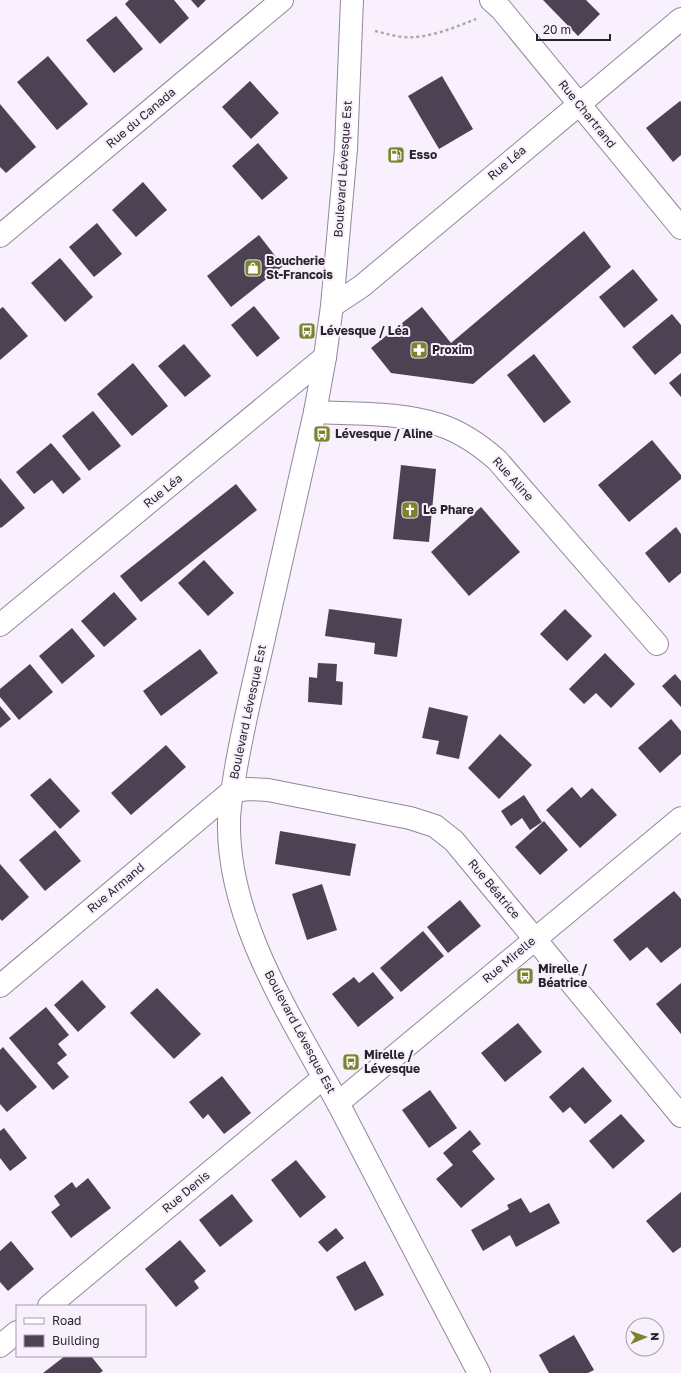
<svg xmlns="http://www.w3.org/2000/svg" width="681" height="1373" font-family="'Golos Text',sans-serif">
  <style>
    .building { fill: #4d4253 }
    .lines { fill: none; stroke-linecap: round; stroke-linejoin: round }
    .minor-casing { stroke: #93879b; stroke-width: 24 }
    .tertiary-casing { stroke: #93879b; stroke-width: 24 }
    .path { stroke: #aea7b2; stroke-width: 2.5; stroke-dasharray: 3 3; stroke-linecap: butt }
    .minor { stroke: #fff; stroke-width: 22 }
    .tertiary { stroke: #fff; stroke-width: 22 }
    .labels { text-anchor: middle; stroke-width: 4; stroke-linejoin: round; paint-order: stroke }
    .street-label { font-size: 12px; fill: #29242c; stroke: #f8f0fd }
    .poi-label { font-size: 12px; font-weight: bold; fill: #29242c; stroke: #f8f0fd; text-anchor: start }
  </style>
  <rect width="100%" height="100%" fill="#f8f0fd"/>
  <!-- building -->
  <g class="building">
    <polygon points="129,0 174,0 189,18 160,44 125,4"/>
    <polygon points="191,0 206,0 198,8"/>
    <polygon points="543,0 586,0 600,14 578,36"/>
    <polygon points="116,16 143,49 114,73 86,40"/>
    <polygon points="48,56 88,104 57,130 17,82"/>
    <polygon points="442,76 473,129 439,149 408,96"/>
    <polygon points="250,81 279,113 251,139 222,107"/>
    <polygon points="680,101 681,102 681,155 673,162 646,128"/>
    <polygon points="0,104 36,147 6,173 0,167"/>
    <polygon points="258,143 288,178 262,200 232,166"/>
    <polygon points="143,182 167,210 136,237 112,210"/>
    <polygon points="97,223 122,254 94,277 69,247"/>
    <polygon points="584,231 611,267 473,384 391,373 371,348 422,307 451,343"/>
    <polygon points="259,235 283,266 231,307 207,276"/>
    <polygon points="60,258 93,297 65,322 31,283"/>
    <polygon points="633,269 658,300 624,328 599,297"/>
    <polygon points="254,306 280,338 257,357 231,325"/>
    <polygon points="3,307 28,336 0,360 0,309"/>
    <polygon points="672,314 681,325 681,353 655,375 632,347"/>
    <polygon points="184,344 211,376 185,397 158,366"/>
    <polygon points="534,354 571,402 544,423 507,375"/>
    <polygon points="133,363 168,406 132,436 97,394"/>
    <polygon points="681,373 681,397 669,383"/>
    <polygon points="93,411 121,446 89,471 62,436"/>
    <polygon points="652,440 681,475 681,479 629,522 598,485"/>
    <polygon points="51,443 81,479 63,494 52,480 34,494 16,472"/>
    <polygon points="401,465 436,469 429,542 393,539"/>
    <polygon points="0,478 25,508 1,528 0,527"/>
    <polygon points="236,484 257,510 141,602 120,576"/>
    <polygon points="481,507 520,552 469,596 431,552"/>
    <polygon points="676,527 681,534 681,573 669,583 645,553"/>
    <polygon points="204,560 234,593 208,616 178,583"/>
    <polygon points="114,592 137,619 104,647 81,621"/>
    <polygon points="329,609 402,619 397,657 374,654 375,643 325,636"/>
    <polygon points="565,609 592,636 567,661 540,634"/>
    <polygon points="72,628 95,656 62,684 39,656"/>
    <polygon points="200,649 218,673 161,716 143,691"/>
    <polygon points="605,653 635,684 611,708 596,693 584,704 569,689"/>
    <polygon points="318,663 337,664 336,681 343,682 342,705 308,702 309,677 317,678"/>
    <polygon points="30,664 53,692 19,720 0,697 0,689"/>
    <polygon points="675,674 681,681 681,707 662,686"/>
    <polygon points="0,706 11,719 0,728"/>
    <polygon points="429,707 468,716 459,759 436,754 439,741 422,738"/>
    <polygon points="671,719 681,731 681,754 660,773 638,748"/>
    <polygon points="500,734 532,765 499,799 468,768"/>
    <polygon points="166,745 186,767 131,815 111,793"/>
    <polygon points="50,778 80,811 60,829 30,795"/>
    <polygon points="572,787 581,798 592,788 617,815 580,848 546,810"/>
    <polygon points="524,795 542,822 530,830 522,818 511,826 501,811"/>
    <polygon points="544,821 568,850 540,875 515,847"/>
    <polygon points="55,830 81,861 45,891 19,860"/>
    <polygon points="280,831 356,844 350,876 275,864"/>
    <polygon points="0,864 29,897 2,921 0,919"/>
    <polygon points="322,884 337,930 307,940 292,894"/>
    <polygon points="674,891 681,899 681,947 661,963 647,947 630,961 613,940"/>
    <polygon points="460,900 481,926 448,953 427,927"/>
    <polygon points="423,931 444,956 401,992 380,968"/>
    <polygon points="373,972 394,998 358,1027 332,994 354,977 359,983"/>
    <polygon points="82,980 106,1007 78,1032 54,1005"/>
    <polygon points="681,983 681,1034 656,1004"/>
    <polygon points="157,988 201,1034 174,1059 130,1013"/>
    <polygon points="46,1007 69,1035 58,1044 67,1055 57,1063 69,1077 53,1090 9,1038"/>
    <polygon points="518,1023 542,1052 505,1082 481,1053"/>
    <polygon points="3,1047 37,1087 7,1112 0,1104 0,1050"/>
    <polygon points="583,1067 612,1101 585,1124 570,1107 563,1113 549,1097"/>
    <polygon points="222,1076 251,1113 224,1134 208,1114 203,1119 189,1102"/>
    <polygon points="430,1090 457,1128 429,1148 402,1110"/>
    <polygon points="621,1114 645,1141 613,1169 589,1141"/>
    <polygon points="4,1128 27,1158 10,1171 0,1158 0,1131"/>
    <polygon points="470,1130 481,1144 472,1151 495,1179 461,1208 436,1179 453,1165 443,1153"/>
    <polygon points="296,1160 326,1197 300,1218 271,1180"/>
    <polygon points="88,1178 111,1208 71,1238 51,1212 60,1205 54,1196 72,1182 76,1188"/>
    <polygon points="681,1192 681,1247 673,1253 646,1221"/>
    <polygon points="232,1194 253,1221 220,1247 199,1220"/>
    <polygon points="521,1198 530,1213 549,1203 560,1223 516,1247 510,1235 483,1251 471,1230 509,1209 507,1205"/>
    <polygon points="336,1228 344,1238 327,1252 318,1242"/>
    <polygon points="180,1240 206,1271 194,1281 199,1288 176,1307 145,1269"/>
    <polygon points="11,1241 34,1269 8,1291 0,1282 0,1251"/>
    <polygon points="365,1261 384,1295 355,1311 336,1277"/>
    <polygon points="574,1335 594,1370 588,1373 549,1373 539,1355"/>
    <polygon points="65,1356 91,1356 103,1371 100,1373 43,1373"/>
  </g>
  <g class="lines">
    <!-- minor casing -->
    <g class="minor-casing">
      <g id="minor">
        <polyline points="491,0 501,9 681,228"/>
        <polyline points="0,236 282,0"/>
        <polyline points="332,306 362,286 681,19"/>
        <path d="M315,412c41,2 85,0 125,13 21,7 40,20 57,35l160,184"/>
        <polyline points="0,625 325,357"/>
        <polyline points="0,986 232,791 249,789 268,790 410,818 435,826 454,841 681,1116"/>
        <polyline points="338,1103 681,818"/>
        <polyline points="49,1306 323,1078"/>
        <polyline points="0,1346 17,1332"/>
      </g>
    </g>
    <!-- tertiary casing -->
    <g class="tertiary-casing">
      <path id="tertiary" d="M352,0l-6,149 -14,157 -7,51 -10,55c-19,84 -38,168 -57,252 -9,39 -18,77 -24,116 -2,14 -5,28 -5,41 -2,102 65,200 111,286 46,89 92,177 139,266"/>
    </g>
    <!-- path -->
    <path class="path" d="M375,31c9,2 18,5 28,6 25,2 50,-9 73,-18"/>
    <!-- minor -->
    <use href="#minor" class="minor"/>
    <!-- tertiary -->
    <use href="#tertiary" class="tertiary"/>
  </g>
  <!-- icons -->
  <defs>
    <g id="fuel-square" transform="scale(0.9)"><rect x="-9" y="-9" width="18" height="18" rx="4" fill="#7c832f" stroke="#f8f0fd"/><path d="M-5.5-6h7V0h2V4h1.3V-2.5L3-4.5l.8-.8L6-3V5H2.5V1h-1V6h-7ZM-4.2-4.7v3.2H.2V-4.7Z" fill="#fff"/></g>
    <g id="shop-square" transform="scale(0.9)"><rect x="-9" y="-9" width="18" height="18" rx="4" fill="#7c832f" stroke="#f8f0fd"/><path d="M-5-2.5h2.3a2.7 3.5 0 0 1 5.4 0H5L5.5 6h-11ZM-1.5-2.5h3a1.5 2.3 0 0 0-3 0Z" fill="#fff"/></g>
    <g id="bus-square" transform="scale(0.9)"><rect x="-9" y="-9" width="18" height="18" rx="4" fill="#7c832f" stroke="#f8f0fd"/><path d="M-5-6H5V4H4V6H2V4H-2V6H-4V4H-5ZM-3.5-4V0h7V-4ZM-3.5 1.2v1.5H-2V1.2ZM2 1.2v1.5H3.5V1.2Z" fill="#fff"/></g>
    <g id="pharmacy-square" transform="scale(0.9)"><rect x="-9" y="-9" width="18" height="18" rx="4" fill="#7c832f" stroke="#f8f0fd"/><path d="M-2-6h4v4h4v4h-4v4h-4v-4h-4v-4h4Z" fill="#fff"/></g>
    <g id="church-square" transform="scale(0.9)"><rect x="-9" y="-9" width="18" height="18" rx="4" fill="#7c832f" stroke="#f8f0fd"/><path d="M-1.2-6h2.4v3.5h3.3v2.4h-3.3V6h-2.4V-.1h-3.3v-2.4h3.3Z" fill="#fff"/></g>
  </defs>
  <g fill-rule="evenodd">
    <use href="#fuel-square" x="396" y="155"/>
    <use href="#shop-square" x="253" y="268"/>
    <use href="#bus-square" x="307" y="331"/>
    <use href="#pharmacy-square" x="419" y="350"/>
    <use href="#bus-square" x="322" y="434"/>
    <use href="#church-square" x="410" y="510"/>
    <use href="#bus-square" x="525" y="976"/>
    <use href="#bus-square" x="351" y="1062"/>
  </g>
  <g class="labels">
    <!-- street labels -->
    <g class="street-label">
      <text transform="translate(587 114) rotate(51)" y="4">Rue Chartrand</text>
      <text transform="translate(141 118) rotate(-40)" y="4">Rue du Canada</text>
      <text transform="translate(507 163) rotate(-40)" y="4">Rue Léa</text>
      <text transform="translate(343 169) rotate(-86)" y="4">Boulevard Lévesque Est</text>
      <text transform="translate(513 479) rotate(48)" y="4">Rue Aline</text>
      <text transform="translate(163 491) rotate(-39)" y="4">Rue Léa</text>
      <text transform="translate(248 712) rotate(-78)" y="4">Boulevard Lévesque Est</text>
      <text transform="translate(116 888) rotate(-40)" y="4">Rue Armand</text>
      <text transform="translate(494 889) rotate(50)" y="4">Rue Béatrice</text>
      <text transform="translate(509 960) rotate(-40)" y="4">Rue Mirelle</text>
      <text transform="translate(300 1032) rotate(62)" y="4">Boulevard Lévesque Est</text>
      <text transform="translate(186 1192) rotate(-40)" y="4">Rue Denis</text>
    </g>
    <!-- poi labels -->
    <g class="poi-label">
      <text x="409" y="159">Esso</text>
      <text x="266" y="265">Boucherie<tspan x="266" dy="14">St-Francois</tspan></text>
      <text x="320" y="335">Lévesque / Léa</text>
      <text x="432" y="354">Proxim</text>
      <text x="335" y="438">Lévesque / Aline</text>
      <text x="423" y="514">Le Phare</text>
      <text x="538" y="973">Mirelle /<tspan x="538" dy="14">Béatrice</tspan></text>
      <text x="364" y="1059">Mirelle /<tspan x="364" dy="14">Lévesque</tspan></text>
    </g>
  </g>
  <!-- legend -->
  <rect x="16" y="1305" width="130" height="52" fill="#f8f0fd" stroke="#a59ea9"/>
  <rect x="24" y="1318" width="20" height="6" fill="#ffffff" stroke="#a59ea9"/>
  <text x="52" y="1325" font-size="12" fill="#29242c">Road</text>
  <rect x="24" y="1335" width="20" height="12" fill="#4d4253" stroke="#a59ea9"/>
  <text x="52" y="1345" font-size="12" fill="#29242c">Building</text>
  <!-- north arrow -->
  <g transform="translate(645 1337) rotate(88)"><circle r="19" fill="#f8f0fd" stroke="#a59ea9"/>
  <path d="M0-3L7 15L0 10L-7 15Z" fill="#7c832f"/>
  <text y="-6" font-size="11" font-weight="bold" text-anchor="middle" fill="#29242c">N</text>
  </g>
  <!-- scale -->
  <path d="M537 34v6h73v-6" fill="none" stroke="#29242c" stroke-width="2"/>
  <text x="543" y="34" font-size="12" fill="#29242c" stroke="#f8f0fd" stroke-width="3" paint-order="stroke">20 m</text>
</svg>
